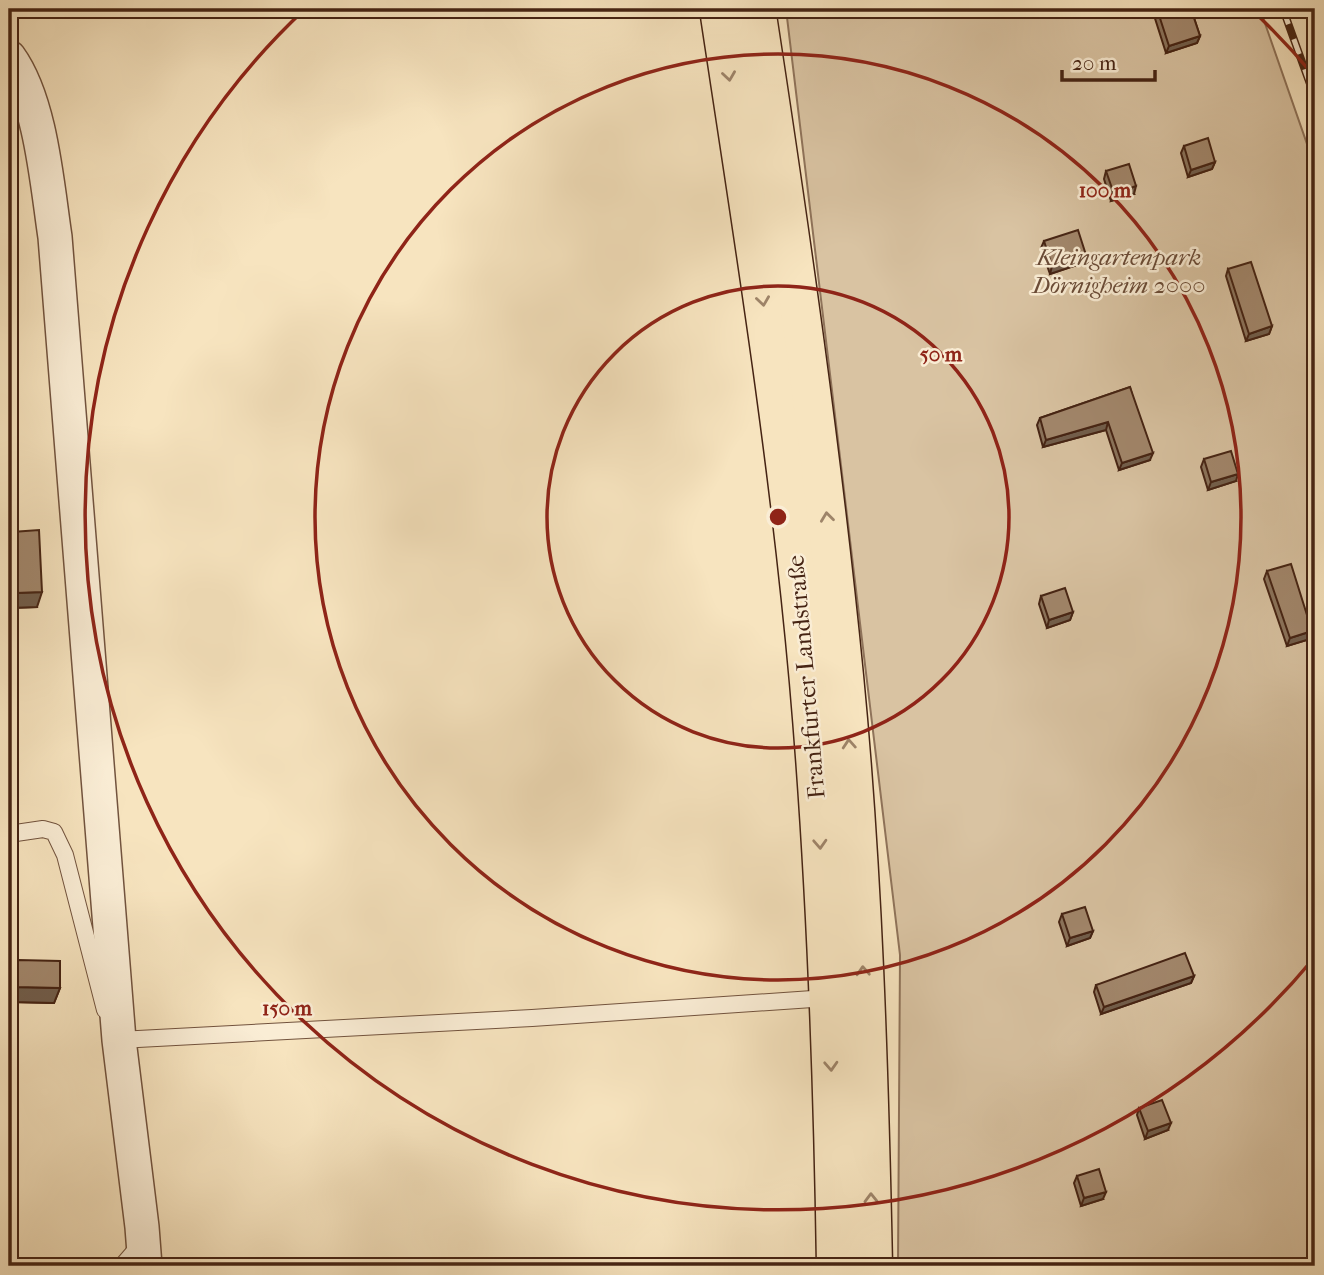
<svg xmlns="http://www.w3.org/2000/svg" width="1324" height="1275" font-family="'IM FELL French Canon',serif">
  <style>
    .green { fill: #d9c3a2; stroke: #8f735a; stroke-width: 2 }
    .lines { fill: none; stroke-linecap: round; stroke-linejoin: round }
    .lane-casing { stroke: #72533e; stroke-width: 18 }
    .street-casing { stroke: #72533e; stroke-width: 36 }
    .primary-casing { stroke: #452313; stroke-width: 41 }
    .lane { stroke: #faedd5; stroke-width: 16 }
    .street { stroke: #faedd5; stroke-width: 33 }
    .primary { stroke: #f7e4bf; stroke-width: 38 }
    .rail-casing { stroke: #452313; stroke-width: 8 }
    .rail { stroke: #faedd5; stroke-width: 5; stroke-dasharray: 16; stroke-linecap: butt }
    .wall { fill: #8b745d; stroke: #452313; stroke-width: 2 }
    .shaded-wall { fill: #715e4c; stroke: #452313; stroke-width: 2 }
    .building { fill: #a2876c; stroke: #452313; stroke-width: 2 }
    .oneway { stroke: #9e8469 }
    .ring { fill: none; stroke: #8f2418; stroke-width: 3.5 }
    .labels { text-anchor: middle; stroke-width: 5; stroke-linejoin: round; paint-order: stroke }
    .park-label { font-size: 24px; font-style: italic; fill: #6a4b37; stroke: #faedd5 }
    .street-label { font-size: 24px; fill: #452313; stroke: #faedd5 }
    .centre { fill: #8f2418; stroke: #faedd5; stroke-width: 3.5 }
    .ring-label { font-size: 21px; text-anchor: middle; font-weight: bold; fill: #8f2418; stroke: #faedd5; stroke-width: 5; stroke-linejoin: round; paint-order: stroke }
  </style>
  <rect width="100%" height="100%" fill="#f7e4bf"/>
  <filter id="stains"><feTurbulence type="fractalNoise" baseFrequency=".00286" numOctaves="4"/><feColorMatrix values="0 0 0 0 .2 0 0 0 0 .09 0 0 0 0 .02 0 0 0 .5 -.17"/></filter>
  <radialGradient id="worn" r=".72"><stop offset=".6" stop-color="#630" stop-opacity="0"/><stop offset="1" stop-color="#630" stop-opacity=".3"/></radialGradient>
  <!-- green -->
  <polygon class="green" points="786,9 1260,9 1315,167 1315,1266 898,1266 900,955"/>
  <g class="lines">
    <!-- lane casing -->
    <g class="lane-casing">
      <g id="lane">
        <polyline points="9,834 43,829 54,832 65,855 105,1010"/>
        <polyline points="116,1037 119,1040 532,1018 827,998"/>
        <polyline points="122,1266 141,1244"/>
      </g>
    </g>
    <!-- street casing -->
    <g class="street-casing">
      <path id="street" d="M9,57c32,44 38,127 46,180l64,803 23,187 3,39"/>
    </g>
    <!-- primary casing -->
    <g class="primary-casing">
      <g id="primary">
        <path d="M719,9c34,224 70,448 90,673 17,194 24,390 27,584"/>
        <path d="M756,9c34,222 66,444 88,667 19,196 25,394 29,590"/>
      </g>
    </g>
    <!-- lane -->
    <use href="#lane" class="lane"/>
    <!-- street -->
    <use href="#street" class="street"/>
    <!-- primary -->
    <use href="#primary" class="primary"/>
    <!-- rail casing -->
    <g class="rail-casing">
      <g id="rail">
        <polyline points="1283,9 1315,98"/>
        <polyline points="1307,9 1315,31"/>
      </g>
    </g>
    <!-- rail -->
    <use href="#rail" class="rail"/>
  </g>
  <!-- wall -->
  <g class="wall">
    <polygon points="1152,9 1191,9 1200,36 1197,43 1166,53"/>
    <polygon points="1184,146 1215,162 1212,169 1188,177 1181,153"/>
    <polygon points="1106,171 1134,194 1111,201 1104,179"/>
    <polygon points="1044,241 1086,255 1083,263 1050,274 1041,248"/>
    <polygon points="1228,269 1272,326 1269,334 1246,341 1226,276"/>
    <polygon points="1130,387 1150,460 1119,470 1106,430 1043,447 1037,425 1040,418"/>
    <polygon points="1204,459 1236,481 1208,490 1201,467"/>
    <polygon points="12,532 37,607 10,608 9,580 9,541"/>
    <polygon points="1267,571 1312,631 1310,639 1287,646 1264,579"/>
    <polygon points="1041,596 1073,612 1070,620 1047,628 1039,604"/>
    <polygon points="1062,914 1093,931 1090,938 1067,946 1059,922"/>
    <polygon points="18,960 60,988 54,1003 12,1002 13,975"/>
    <polygon points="1194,976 1191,983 1101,1014 1094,992 1096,985"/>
    <polygon points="1139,1108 1168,1130 1145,1139 1137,1115"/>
    <polygon points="1077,1176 1103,1199 1081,1206 1074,1183"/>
  </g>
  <!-- shaded-wall -->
  <g class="shaded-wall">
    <polygon points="1200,36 1197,43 1166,53 1169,46"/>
    <polygon points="1215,162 1212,169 1188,177 1191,170"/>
    <polygon points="1136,186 1134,194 1111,201 1114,194"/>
    <polygon points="1086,255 1083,263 1050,274 1052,266"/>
    <polygon points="1272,326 1269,334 1246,341 1249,334"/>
    <polygon points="1108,422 1106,430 1043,447 1046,440"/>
    <polygon points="1153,453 1150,460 1119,470 1122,463"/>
    <polygon points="1238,474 1236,481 1208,490 1211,482"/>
    <polygon points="42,592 37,607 10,608 16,593"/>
    <polygon points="1073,612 1070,620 1047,628 1049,620"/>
    <polygon points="1312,631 1310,639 1287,646 1290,638"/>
    <polygon points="1093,931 1090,938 1067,946 1070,938"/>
    <polygon points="1194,976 1191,983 1101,1014 1104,1007"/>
    <polygon points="17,987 60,988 54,1003 12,1002"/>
    <polygon points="1171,1123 1168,1130 1145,1139 1148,1131"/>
    <polygon points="1106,1192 1103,1199 1081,1206 1084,1198"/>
  </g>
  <!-- building -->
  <g class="building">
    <polygon points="1157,9 1191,9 1200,36 1169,46"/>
    <polygon points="1208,138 1215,162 1191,170 1184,146"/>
    <polygon points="1129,164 1136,186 1114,194 1106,171"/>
    <polygon points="1078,230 1086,255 1052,266 1044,241"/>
    <polygon points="1251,262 1272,326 1249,334 1228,269"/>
    <polygon points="1130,387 1153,453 1122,463 1108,422 1046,440 1040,418"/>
    <polygon points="1231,451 1238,474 1211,482 1204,459"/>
    <polygon points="39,530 42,592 16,593 12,532"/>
    <polygon points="1291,564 1312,631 1290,638 1267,571"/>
    <polygon points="1065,588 1073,612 1049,620 1041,596"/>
    <polygon points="9,883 14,883 11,977 9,977"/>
    <polygon points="1085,907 1093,931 1070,938 1062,914"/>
    <polygon points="1185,953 1194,976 1104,1007 1096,985"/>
    <polygon points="18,960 60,961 60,988 17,987"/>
    <polygon points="1162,1100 1171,1123 1148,1131 1139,1108"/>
    <polygon points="1099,1169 1106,1192 1084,1198 1077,1176"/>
  </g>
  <!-- one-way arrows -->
  <defs><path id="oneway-chevron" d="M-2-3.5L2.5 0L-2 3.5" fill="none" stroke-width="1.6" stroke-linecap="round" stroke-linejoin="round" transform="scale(1.75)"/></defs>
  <g class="oneway">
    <use href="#oneway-chevron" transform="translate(729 76) rotate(82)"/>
    <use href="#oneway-chevron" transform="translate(763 301) rotate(82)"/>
    <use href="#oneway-chevron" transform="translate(827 517) rotate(-97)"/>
    <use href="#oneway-chevron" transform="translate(849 744) rotate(-94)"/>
    <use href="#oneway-chevron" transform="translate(820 844) rotate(87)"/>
    <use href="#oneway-chevron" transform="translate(863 971) rotate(-93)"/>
    <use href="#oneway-chevron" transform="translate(831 1066) rotate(87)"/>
    <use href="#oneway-chevron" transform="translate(871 1198) rotate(-91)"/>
  </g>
  <!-- distance rings -->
  <g class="ring">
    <circle cx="778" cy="517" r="231"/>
    <circle cx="778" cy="517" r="463"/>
    <path d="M1314 958A694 694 0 1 1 305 9M1251 9A694 694 0 0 1 1314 76"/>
  </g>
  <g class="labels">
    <!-- park labels -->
    <g class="park-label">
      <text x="1119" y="265">Kleingartenpark<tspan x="1119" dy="28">Dörnigheim 2000</tspan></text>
    </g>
    <!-- street labels -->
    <g class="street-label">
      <text transform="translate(806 677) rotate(-95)" y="8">Frankfurter Landstraße</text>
    </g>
  </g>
  <circle cx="778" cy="517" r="10" class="centre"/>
  <g class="ring-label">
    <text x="1105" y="197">100 m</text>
    <text x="941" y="361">50 m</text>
    <text x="287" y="1015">150 m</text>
  </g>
  <!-- margin -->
  <rect width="1324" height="1275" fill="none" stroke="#f7e4bf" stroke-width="35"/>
  <rect x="10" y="10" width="1303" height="1254" fill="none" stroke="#452313" stroke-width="3.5"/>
  <rect x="18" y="18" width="1289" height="1240" fill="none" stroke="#452313" stroke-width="2"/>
  <!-- scale -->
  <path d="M1062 70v10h93v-10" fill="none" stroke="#452313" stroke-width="3.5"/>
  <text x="1072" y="70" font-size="21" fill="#452313" stroke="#faedd5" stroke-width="5" paint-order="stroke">20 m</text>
  <rect width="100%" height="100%" filter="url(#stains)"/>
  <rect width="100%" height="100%" fill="url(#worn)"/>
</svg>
